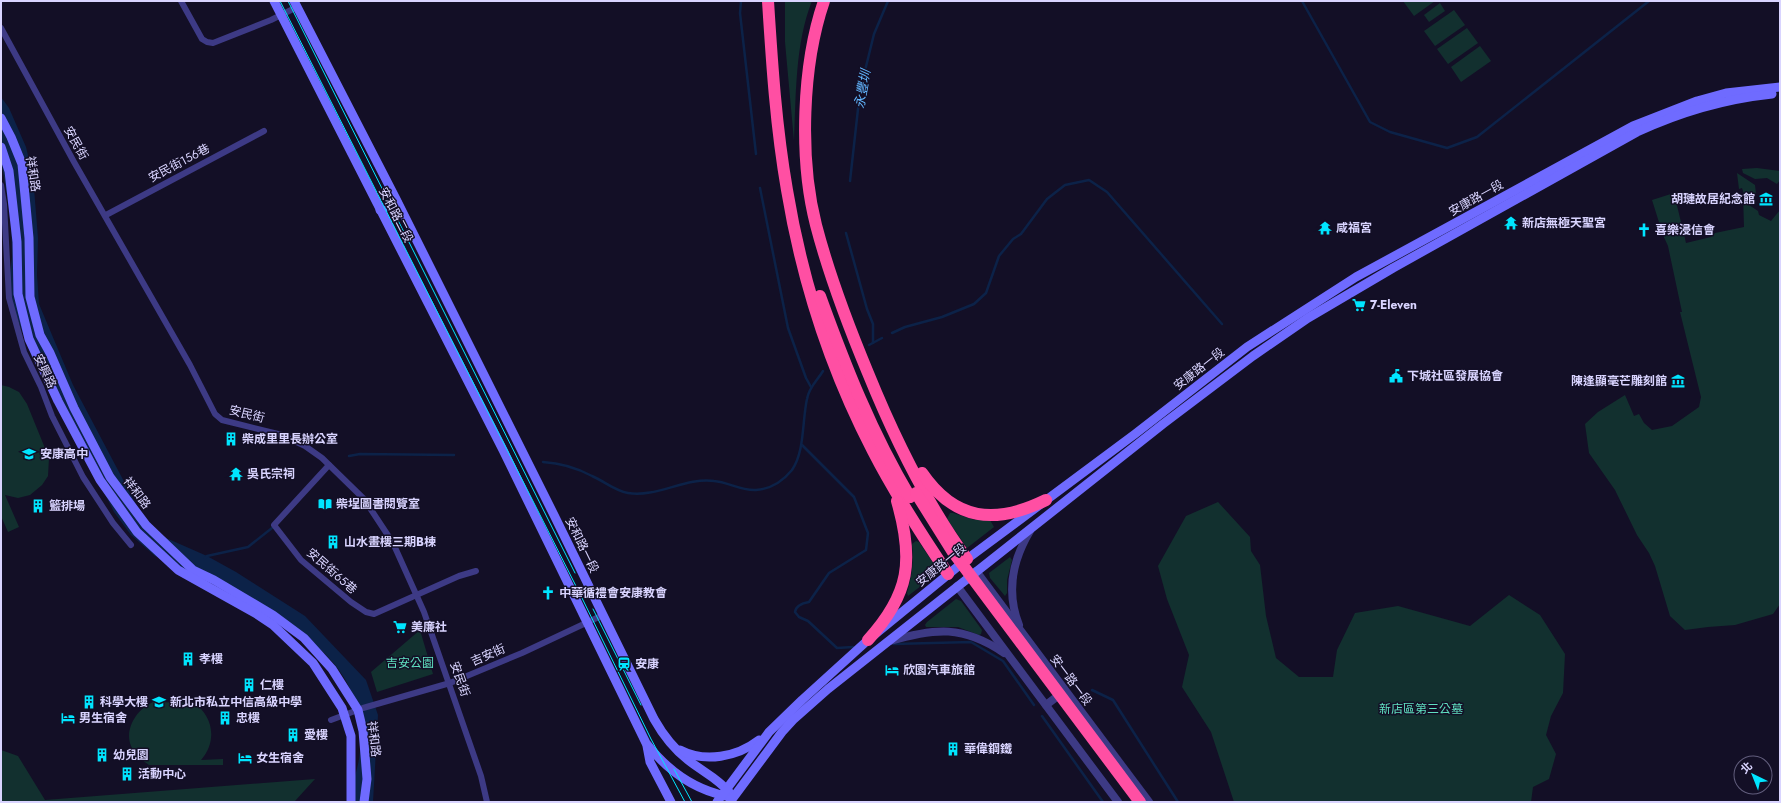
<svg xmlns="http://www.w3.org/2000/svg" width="1781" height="803" font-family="Jost,'Noto Sans TC',sans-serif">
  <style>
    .green { fill: #12302f }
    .water { fill: #0c2248 }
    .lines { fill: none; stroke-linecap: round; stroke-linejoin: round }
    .stream { stroke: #0c2248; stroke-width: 2.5 }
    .minor { stroke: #3d3a85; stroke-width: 6 }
    .tertiary { stroke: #3d3a85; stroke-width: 8 }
    .secondary { stroke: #6f6bff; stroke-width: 9 }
    .motorway { stroke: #ff4fa3; stroke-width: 12 }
    .tram { stroke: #00e5ff; stroke-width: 1 }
    .motorway-bridge { stroke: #ff4fa3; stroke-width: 12 }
    .labels { text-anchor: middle; stroke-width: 3; stroke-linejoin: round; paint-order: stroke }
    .street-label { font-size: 12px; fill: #d9d4ff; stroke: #130f26 }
    .poi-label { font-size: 12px; font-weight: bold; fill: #d9d4ff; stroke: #130f26; text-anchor: start }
    .park-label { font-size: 12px; fill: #5fe0c0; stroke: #130f26 }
    .water-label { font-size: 13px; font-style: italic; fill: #62b6ff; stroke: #130f26 }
  </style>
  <rect width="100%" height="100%" fill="#130f26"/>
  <!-- green -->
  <g class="green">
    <path d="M785,1h27c-17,42 -16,95 -18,140l-9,-99z"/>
    <polygon points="1403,1 1435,1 1414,16"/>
    <polygon points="1440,3 1445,11 1429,22 1424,15"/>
    <polygon points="1454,10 1465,25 1435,46 1424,31"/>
    <polygon points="1467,28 1478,43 1448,64 1437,49"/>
    <polygon points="1480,46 1491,61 1461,82 1451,67"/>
    <polygon points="1757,168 1780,171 1780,180 1777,184 1767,178 1755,179 1743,173 1742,169"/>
    <polygon points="1737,173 1755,185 1756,194 1749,205 1758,211 1759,215 1771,221 1780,210 1780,604 1773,614 1735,625 1708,627 1685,630 1670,616 1655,566 1649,553 1637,535 1615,490 1589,453 1585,424 1598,412 1625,395 1634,416 1639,414 1644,423 1652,430 1672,426 1699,407 1701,397 1680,312 1682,312 1668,246 1663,235 1652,200 1674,193 1686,243 1711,237 1715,233 1744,227 1743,195 1744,194 1742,188 1739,189"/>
    <polygon points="1,385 9,387 19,392 27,404 49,458 48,476 42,485 30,495 18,498 5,495 19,527 8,532 1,516"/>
    <polygon points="1218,502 1250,537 1251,551 1260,565 1266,616 1276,658 1299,677 1333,677 1337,650 1355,613 1398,606 1470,626 1509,595 1540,615 1565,654 1563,693 1551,716 1546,735 1556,754 1549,779 1533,787 1531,802 1234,802 1211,732 1182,687 1189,655 1167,599 1158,566 1186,516"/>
    <polygon points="950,513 953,513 975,520 990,520 994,527 967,548 947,519"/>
    <path d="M916,541l3,1 19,28 -3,5 -27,21 -1,-3c5,-17 7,-32 5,-49z"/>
    <polygon points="1010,557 1012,560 1007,580 1007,593 1005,596 990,578 989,573"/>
    <polygon points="956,599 961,601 982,630 981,634 979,635 958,627 926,627 925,625 927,622"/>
    <polygon points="420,630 433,674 377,692 371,672"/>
    <path d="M153,702l41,1c20,14 23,39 7,57l22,-1v6h-74c-7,-5 -14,-10 -18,-19 -7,-17 6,-37 22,-44z"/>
    <polygon points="1,750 18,756 45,800 315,779 295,801 288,802 1,802"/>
  </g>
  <!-- water -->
  <path class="water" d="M1,97l8,11 17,39 7,29 5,62 -1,37 2,29 34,81 65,123 19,26 50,22 29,16 69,44 61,64 12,35 -5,87h-26c4,-16 12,-34 13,-51 4,-48 -15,-86 -55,-113l-98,-58 -52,-24 -24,-21 -17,-23 -56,-111 -26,-44 -21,-55 -2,-20 3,-25 -1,-38 -10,-59z"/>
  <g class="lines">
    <!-- stream -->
    <g class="stream">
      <polyline points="741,1 740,13 756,154"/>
      <polyline points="1302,1 1370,122 1390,132 1447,148 1477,137 1649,1"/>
      <polyline points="850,181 860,91 874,34 888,1"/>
      <polyline points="760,188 788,328 806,378 811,387"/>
      <polyline points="846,233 867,309 873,324 873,343"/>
      <polyline points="892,333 905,327 942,317 974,304 986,293 999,256 1013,239 1021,234 1047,199 1065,185 1089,180 1107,192 1222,324"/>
      <polyline points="869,345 882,338"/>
      <path d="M802,445l52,52 14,36 -2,17 -37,23 -20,29c-6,1 -13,3 -14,10l4,5 9,4 29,27 16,-1"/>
      <polyline points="349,456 360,454 454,455"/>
      <path d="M543,462c17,1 34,6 49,14 12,5 23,15 36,17 28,5 58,-16 86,-12 14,1 27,10 42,9 14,-1 27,-9 36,-20 13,-19 10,-49 15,-71 2,-12 10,-18 16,-28"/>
      <polyline points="205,558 207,556 248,547 272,528"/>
      <polyline points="894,644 971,642 1003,661 1034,705"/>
      <polyline points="1092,690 1113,700 1178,802"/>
      <polyline points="1042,716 1103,802"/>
    </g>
    <!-- minor -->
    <g class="minor">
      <polyline points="181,1 202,39 207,42 213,43 271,20 297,7"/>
      <polyline points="1,28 74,162 190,365 215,414 222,420 282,435 305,446 322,458 364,499 393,543 424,612 481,776 487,802"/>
      <polyline points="1,185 4,204 9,298 24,352 41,387 52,416 83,477 113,523 131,545"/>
      <polyline points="106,215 264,131"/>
      <polyline points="329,465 274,525 301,560 351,602 366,612 374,614 459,576 476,571"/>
      <polyline points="331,720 363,708 450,683 522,653 603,615"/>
    </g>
    <!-- tertiary -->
    <g class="tertiary">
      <polyline points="976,571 1149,802"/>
      <polyline points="957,586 1118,802"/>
      <path d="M1019,625c-13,-33 -7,-64 11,-94"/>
      <path d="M890,641c45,-13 73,-16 114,12"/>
      <polyline points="1046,705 1063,692"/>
    </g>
    <!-- secondary -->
    <g class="secondary">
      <path d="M274,1l229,449 143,293c21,27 46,46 80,53"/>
      <path d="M294,1l101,196 159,318 100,204c9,16 20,30 34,41 15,12 30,18 42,33"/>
      <polyline points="1,118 11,137 22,164 29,238 30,297 40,335 50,353 74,408 110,477 146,525 193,570 214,580 273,615 304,638 332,669 358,710 363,731 367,779 364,802"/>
      <polyline points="1,147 9,171 17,242 18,294 29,339 58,401 100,480 137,532 178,570 255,613 273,625 313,663 342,708 351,736 351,802"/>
      <polyline points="380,210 397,202"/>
      <polyline points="647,746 650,762 671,802"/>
      <path d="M680,750c25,13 57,7 79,-10"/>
      <polyline points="717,802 769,732 802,700 868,640 967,559 1135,434 1247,347 1356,277 1633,126 1697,101 1726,93 1780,87"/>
      <path d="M730,802l52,-70 11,-12 35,-31 335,-265 90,-68 55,-38 85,-50 244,-136c43,-20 88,-33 135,-38"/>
    </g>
    <!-- motorway -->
    <g class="motorway">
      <path d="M768,1c4,63 8,126 19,189 15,90 44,180 86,261 22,43 48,83 75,123"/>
      <path d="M824,1c-22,64 -25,158 -8,224 13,50 32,100 52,148 26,64 58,130 99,186"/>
      <path d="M820,296c25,69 52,138 90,201"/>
      <path d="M922,473c33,48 73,52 124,27"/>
      <path d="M868,640c42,-46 46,-80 29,-139"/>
    </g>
    <!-- tram -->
    <g class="tram">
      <polyline points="280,1 581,596 651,739 685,802"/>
      <polyline points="288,1 575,573"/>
      <polyline points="593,609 641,705"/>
      <polyline points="674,769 692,802"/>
    </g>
    <!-- motorway-bridge -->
    <polyline class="motorway-bridge" points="916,493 953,552 1140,802"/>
  </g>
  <!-- icons -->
  <defs>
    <g id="museum-bare" transform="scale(1.08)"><path d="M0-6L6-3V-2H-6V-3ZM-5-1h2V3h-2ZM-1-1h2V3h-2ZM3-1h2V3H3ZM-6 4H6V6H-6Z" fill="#00e5ff" stroke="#130f26" stroke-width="2.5" paint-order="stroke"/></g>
    <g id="temple-bare" transform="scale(1.08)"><path d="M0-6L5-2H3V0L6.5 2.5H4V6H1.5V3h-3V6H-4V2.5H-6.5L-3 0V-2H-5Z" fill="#00e5ff" stroke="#130f26" stroke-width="2.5" paint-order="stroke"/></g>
    <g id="church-bare" transform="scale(1.08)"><path d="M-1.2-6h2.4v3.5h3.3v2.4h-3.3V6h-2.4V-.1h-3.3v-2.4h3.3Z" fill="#00e5ff" stroke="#130f26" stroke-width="2.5" paint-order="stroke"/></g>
    <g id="supermarket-bare" transform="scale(1.08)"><path d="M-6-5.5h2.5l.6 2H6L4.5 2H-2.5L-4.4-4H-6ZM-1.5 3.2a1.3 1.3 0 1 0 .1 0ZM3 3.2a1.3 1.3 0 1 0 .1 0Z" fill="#00e5ff" stroke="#130f26" stroke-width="2.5" paint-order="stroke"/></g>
    <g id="civic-bare" transform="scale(1.08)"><path d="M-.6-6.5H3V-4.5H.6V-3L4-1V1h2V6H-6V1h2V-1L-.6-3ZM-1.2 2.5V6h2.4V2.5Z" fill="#00e5ff" stroke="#130f26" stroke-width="2.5" paint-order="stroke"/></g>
    <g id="building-bare" transform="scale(1.08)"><path d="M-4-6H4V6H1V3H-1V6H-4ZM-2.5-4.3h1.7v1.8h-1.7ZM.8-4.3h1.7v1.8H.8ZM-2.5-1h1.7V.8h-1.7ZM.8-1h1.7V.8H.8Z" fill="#00e5ff" stroke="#130f26" stroke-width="2.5" paint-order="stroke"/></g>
    <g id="school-bare" transform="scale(1.08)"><path d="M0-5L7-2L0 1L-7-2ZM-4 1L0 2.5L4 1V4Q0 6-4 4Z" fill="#00e5ff" stroke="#130f26" stroke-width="2.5" paint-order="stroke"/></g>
    <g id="library-bare" transform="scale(1.08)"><path d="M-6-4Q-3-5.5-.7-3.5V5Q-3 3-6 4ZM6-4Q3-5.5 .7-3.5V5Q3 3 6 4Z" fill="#00e5ff" stroke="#130f26" stroke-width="2.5" paint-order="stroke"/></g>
    <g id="station-bare" transform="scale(1.08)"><path d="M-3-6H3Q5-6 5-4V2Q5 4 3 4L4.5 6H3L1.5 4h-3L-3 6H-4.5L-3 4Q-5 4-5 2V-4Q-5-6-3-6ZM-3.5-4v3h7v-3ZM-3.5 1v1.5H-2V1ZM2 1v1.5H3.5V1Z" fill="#00e5ff" stroke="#130f26" stroke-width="2.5" paint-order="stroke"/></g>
    <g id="hotel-bare" transform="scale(1.08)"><path d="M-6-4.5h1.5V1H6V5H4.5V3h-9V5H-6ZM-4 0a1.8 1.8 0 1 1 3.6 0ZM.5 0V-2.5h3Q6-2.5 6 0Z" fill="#00e5ff" stroke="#130f26" stroke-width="2.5" paint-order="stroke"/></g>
  </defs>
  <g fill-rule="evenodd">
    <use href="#museum-bare" x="1766" y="199"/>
    <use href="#temple-bare" x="1511" y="223"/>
    <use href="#temple-bare" x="1325" y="228"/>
    <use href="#church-bare" x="1644" y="230"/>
    <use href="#supermarket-bare" x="1359" y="305"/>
    <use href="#civic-bare" x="1396" y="376"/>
    <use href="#museum-bare" x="1678" y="381"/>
    <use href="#building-bare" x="231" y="439"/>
    <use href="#school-bare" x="29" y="454"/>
    <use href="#temple-bare" x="236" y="474"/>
    <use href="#library-bare" x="325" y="504"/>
    <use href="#building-bare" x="38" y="506"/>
    <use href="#building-bare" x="333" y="542"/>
    <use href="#church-bare" x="548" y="593"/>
    <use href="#supermarket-bare" x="400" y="627"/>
    <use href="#building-bare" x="188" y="659"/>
    <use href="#station-bare" x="624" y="664"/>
    <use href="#hotel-bare" x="892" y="670"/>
    <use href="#building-bare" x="249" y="685"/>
    <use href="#building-bare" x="89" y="702"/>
    <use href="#school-bare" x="159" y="702"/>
    <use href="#hotel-bare" x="68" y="718"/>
    <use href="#building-bare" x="225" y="718"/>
    <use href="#building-bare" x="293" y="735"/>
    <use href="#building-bare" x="953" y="749"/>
    <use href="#building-bare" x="102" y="755"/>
    <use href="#hotel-bare" x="245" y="758"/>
    <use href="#building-bare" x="127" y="774"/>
  </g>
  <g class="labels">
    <!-- street labels -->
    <g class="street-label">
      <text transform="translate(76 143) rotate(61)" y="4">安民街</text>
      <text transform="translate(179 163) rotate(-28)" y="4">安民街156巷</text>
      <text transform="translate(33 174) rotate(81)" y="4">祥和路</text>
      <text transform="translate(1476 198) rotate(-29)" y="4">安康路一段</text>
      <text transform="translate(396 215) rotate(63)" y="4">安和路二段</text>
      <text transform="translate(1199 369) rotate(-38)" y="4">安康路一段</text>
      <text transform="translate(45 371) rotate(65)" y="4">安興路</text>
      <text transform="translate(247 414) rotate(14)" y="4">安民街</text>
      <text transform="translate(137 493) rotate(53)" y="4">祥和路</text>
      <text transform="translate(582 545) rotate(64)" y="4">安和路一段</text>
      <text transform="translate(941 565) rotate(-39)" y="4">安康路一段</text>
      <text transform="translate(332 571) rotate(41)" y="4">安民街65巷</text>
      <text transform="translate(488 655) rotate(-23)" y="4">吉安街</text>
      <text transform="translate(460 679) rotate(71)" y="4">安民街</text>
      <text transform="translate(1071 680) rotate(53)" y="4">安一路一段</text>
      <text transform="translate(374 739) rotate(83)" y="4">祥和路</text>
    </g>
    <!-- poi labels -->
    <g class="poi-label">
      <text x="1755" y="203" text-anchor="end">胡璉故居紀念館</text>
      <text x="1522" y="227">新店無極天聖宮</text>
      <text x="1336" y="232">咸福宮</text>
      <text x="1655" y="234">喜樂浸信會</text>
      <text x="1370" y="309">7-Eleven</text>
      <text x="1407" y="380">下城社區發展協會</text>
      <text x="1667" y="385" text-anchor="end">陳逢顯毫芒雕刻館</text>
      <text x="242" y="443">柴成里里長辦公室</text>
      <text x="40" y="458">安康高中</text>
      <text x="247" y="478">吳氏宗祠</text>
      <text x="336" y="508">柴埕圖書閱覽室</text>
      <text x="49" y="510">籃排場</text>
      <text x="344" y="546">山水畫樓三期B棟</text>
      <text x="559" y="597">中華循禮會安康教會</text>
      <text x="411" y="631">美廉社</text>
      <text x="199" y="663">孝樓</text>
      <text x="635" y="668">安康</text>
      <text x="903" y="674">欣園汽車旅館</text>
      <text x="260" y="689">仁樓</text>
      <text x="100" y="706">科學大樓</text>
      <text x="170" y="706">新北市私立中信高級中學</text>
      <text x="79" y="722">男生宿舍</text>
      <text x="236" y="722">忠樓</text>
      <text x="304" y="739">愛樓</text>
      <text x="964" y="753">華偉鋼鐵</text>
      <text x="113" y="759">幼兒園</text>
      <text x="256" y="762">女生宿舍</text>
      <text x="138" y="778">活動中心</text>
    </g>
    <!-- park labels -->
    <g class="park-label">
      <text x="410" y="667">吉安公園</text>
      <text x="1421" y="713">新店區第三公墓</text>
    </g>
    <!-- water labels -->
    <g class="water-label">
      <text transform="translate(862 89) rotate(-80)" y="5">永豐圳</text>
    </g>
  </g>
  <!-- border -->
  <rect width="1781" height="803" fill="none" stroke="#d9d4ff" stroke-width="4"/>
  <!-- north arrow -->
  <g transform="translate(1753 775) rotate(317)"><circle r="19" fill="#130f26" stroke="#625e7d"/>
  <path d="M0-3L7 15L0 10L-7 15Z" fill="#00e5ff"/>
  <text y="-6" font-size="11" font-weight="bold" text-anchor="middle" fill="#d9d4ff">北</text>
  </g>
</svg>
